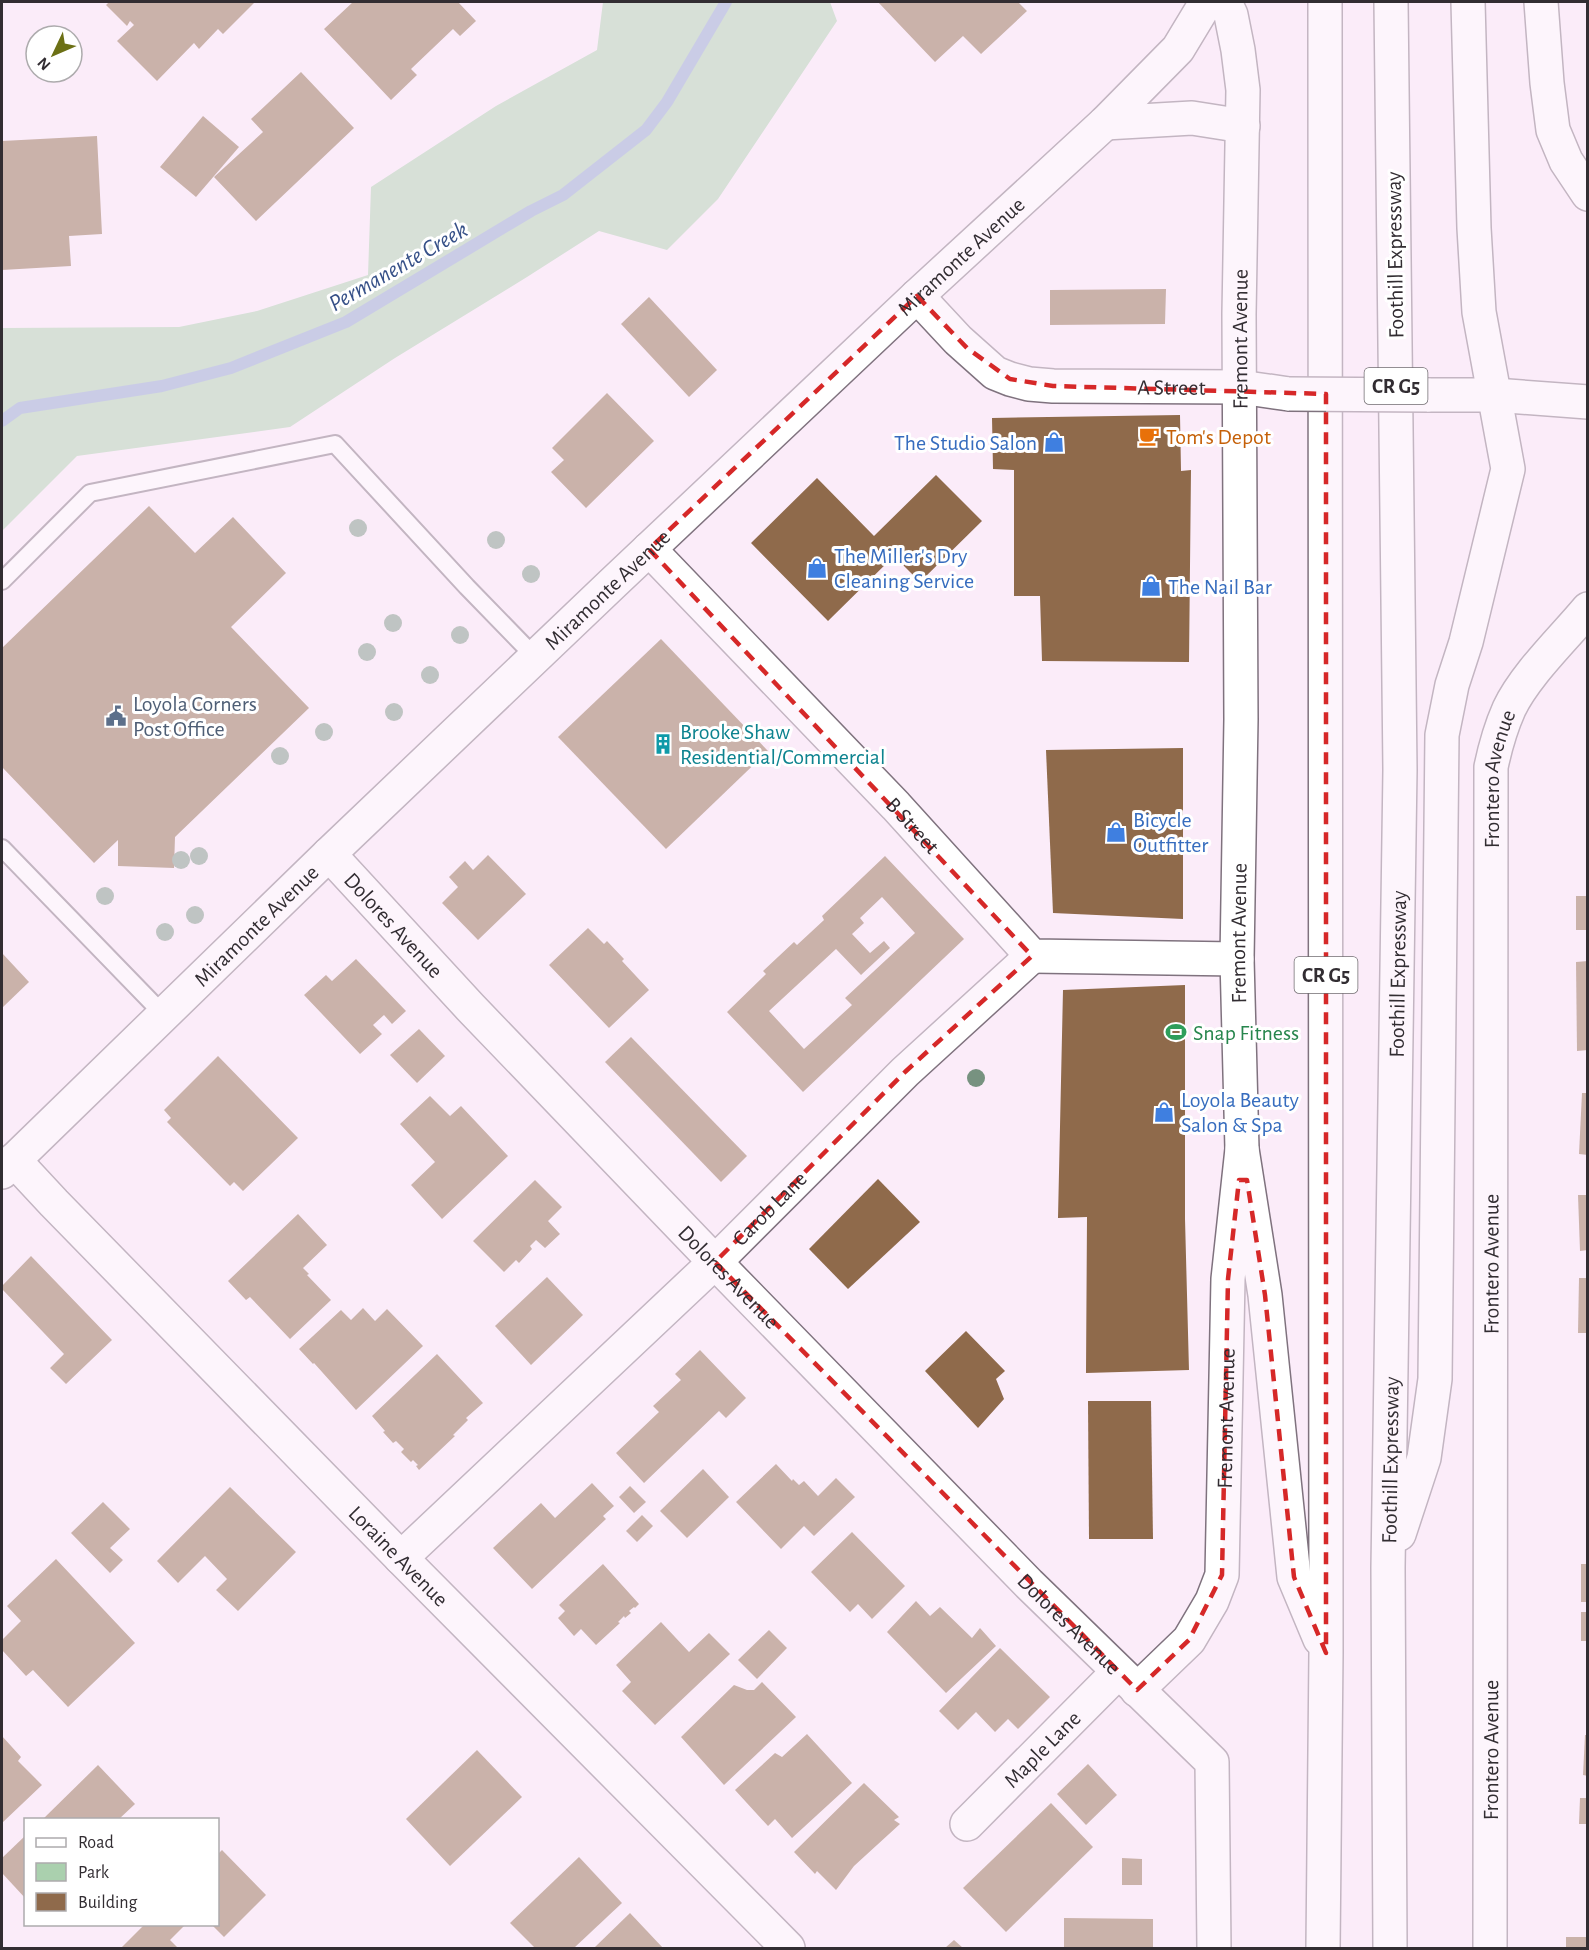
<svg xmlns="http://www.w3.org/2000/svg" width="1589" height="1950" font-family="'Alegreya Sans',sans-serif">
  <style>
    .green { fill: #aad0ae }
    .lines { fill: none; stroke-linecap: round; stroke-linejoin: round }
    .stream { stroke: #8fa5ce; stroke-width: 12 }
    .building { fill: #8f6a4b; fill-rule: evenodd }
    .lane-casing { stroke: #7f727e; stroke-width: 20 }
    .street-casing { stroke: #7f727e; stroke-width: 36 }
    .secondary-casing { stroke: #7f727e; stroke-width: 36 }
    .highway-casing { stroke: #7f727e; stroke-width: 36 }
    .lane { stroke: #fff; stroke-width: 16 }
    .street { stroke: #fff; stroke-width: 33 }
    .secondary { stroke: #fff; stroke-width: 33 }
    .highway { stroke: #fff; stroke-width: 33 }
    .secondary-bridge-casing { stroke: #7f727e; stroke-width: 36; stroke-linecap: butt }
    .secondary-bridge { stroke: #fff; stroke-width: 33 }
    .tree { fill: #779280 }
    .marked { fill: none; stroke: #d62828; stroke-width: 4.5; stroke-dasharray: 12 8; stroke-linejoin: round }
    .labels { text-anchor: middle; stroke-width: 6; stroke-linejoin: round; paint-order: stroke }
    .shield { fill: #fff; stroke: #706c70; stroke-width: 1.5 }
    .shield-label { font-size: 21px; font-weight: bold; fill: #322d32 }
    .street-label { font-size: 22px; fill: #322d32; stroke: #fff }
    .food-label { font-size: 22px; fill: #c56008; stroke: #fff; text-anchor: start }
    .shop-label { font-size: 22px; fill: #366cbe; stroke: #fff; text-anchor: start }
    .service-label { font-size: 22px; fill: #4e5e75; stroke: #fff; text-anchor: start }
    .culture-label { font-size: 22px; fill: #0d838f; stroke: #fff; text-anchor: start }
    .leisure-label { font-size: 22px; fill: #27864d; stroke: #fff; text-anchor: start }
    .water-label { font-size: 24px; font-style: italic; fill: #375188; stroke: #fff }
  </style>
  <rect width="100%" height="100%" fill="#fbecf9"/>
  <!-- green -->
  <polygon class="green" points="603,2 830,2 837,21 718,199 667,250 599,231 527,277 395,358 290,427 77,456 2,531 2,328 179,327 257,311 368,275 371,187 496,106 597,50"/>
  <g class="lines">
    <!-- stream -->
    <polyline class="stream" points="2,421 20,408 162,386 231,368 346,322 531,211 563,195 646,130 667,102 726,2"/>
  </g>
  <!-- building -->
  <g class="building">
    <polygon points="109,2 132,3 133,2 255,2 223,34 218,29 199,49 194,43 157,81 117,41 134,25 130,21 127,26 106,5"/>
    <polygon points="353,2 458,2 476,21 460,36 453,29 411,69 417,75 391,100 324,29"/>
    <polygon points="878,2 1018,2 1027,11 981,54 963,36 935,62"/>
    <polygon points="301,72 354,128 256,221 214,177 263,132 251,119"/>
    <polygon points="203,116 239,147 196,197 160,167"/>
    <polygon points="97,136 102,234 69,236 71,266 2,270 2,141"/>
    <polygon points="1166,289 1165,324 1050,325 1050,290"/>
    <polygon points="649,297 717,370 689,397 621,324"/>
    <polygon points="607,393 654,441 586,508 551,472 564,460 552,448"/>
    <polygon points="1180,415 1181,471 1191,470 1189,662 1042,661 1040,596 1014,596 1014,470 993,469 992,418"/>
    <polygon points="936,475 982,521 920,582 894,556 828,621 751,543 817,478 874,536"/>
    <polygon points="149,506 195,553 233,517 286,573 231,627 309,708 175,837 174,868 118,866 118,840 94,863 2,767 2,648"/>
    <polygon points="661,639 768,751 666,849 558,737"/>
    <polygon points="1183,748 1183,919 1053,913 1046,750"/>
    <polygon points="488,855 526,894 478,940 442,903 458,887 449,877 465,861 473,870"/>
    <path d="M885,856l79,83 -161,153 -76,-80 39,-38 -3,-3 31,-29 3,3 27,-25 -2,-4zM882,897l33,36 -70,65 7,7 -48,44 -35,-38 67,-62 25,26 29,-27 -6,-7 -14,12 -18,-19 12,-11 -4,-5z"/>
    <rect x="1576" y="896" width="12" height="34"/>
    <polygon points="588,928 604,944 607,941 624,959 622,961 649,990 609,1028 549,965"/>
    <polygon points="2,953 29,982 2,1008"/>
    <polygon points="356,959 406,1011 392,1024 384,1015 373,1025 382,1034 360,1054 304,995 326,975 332,981"/>
    <polygon points="1588,961 1588,1050 1577,1051 1576,962"/>
    <polygon points="1185,985 1185,1219 1189,1370 1086,1373 1087,1217 1058,1218 1063,990"/>
    <polygon points="419,1029 445,1056 417,1083 390,1055"/>
    <polygon points="631,1037 747,1156 721,1182 605,1062"/>
    <polygon points="218,1056 298,1138 243,1191 234,1182 230,1186 167,1122 171,1118 164,1110"/>
    <polygon points="1582,1093 1588,1093 1588,1155 1579,1154"/>
    <polygon points="430,1096 450,1116 461,1106 508,1156 442,1219 411,1185 435,1162 400,1124"/>
    <polygon points="878,1179 920,1222 848,1289 809,1249"/>
    <polygon points="535,1180 562,1207 548,1221 560,1234 545,1248 536,1240 530,1246 532,1249 519,1263 516,1260 504,1272 473,1241"/>
    <polygon points="1578,1195 1588,1195 1588,1250 1580,1251"/>
    <polygon points="298,1214 327,1245 303,1268 309,1274 307,1275 331,1300 290,1339 250,1297 246,1300 228,1281"/>
    <polygon points="31,1256 112,1340 66,1384 50,1368 64,1354 2,1289 2,1286"/>
    <polygon points="547,1277 583,1315 531,1365 495,1326"/>
    <polygon points="1579,1278 1588,1278 1588,1333 1578,1333"/>
    <polygon points="363,1308 375,1321 387,1309 423,1346 356,1410 314,1363 313,1364 299,1349 341,1310 351,1320"/>
    <polygon points="966,1331 1005,1371 996,1379 1004,1399 978,1428 925,1371"/>
    <polygon points="700,1350 746,1398 726,1418 719,1411 644,1483 616,1453 659,1412 653,1406 681,1380 675,1374"/>
    <polygon points="437,1354 483,1403 466,1418 468,1420 453,1435 455,1436 419,1470 416,1466 418,1465 413,1460 411,1462 401,1452 404,1449 396,1441 393,1443 383,1432 385,1431 372,1416"/>
    <polygon points="1088,1401 1151,1401 1153,1539 1089,1539"/>
    <polygon points="776,1464 792,1481 793,1479 799,1485 804,1481 818,1496 836,1478 855,1497 814,1536 804,1526 781,1549 736,1502"/>
    <polygon points="703,1469 729,1497 687,1538 660,1511"/>
    <polygon points="592,1483 614,1506 603,1516 606,1519 532,1589 493,1548 541,1503 555,1518"/>
    <polygon points="630,1486 646,1502 634,1513 619,1497"/>
    <polygon points="230,1487 296,1552 238,1611 216,1590 227,1579 205,1556 178,1583 157,1561"/>
    <polygon points="103,1502 130,1529 110,1548 123,1560 110,1573 71,1533"/>
    <polygon points="642,1515 653,1526 637,1542 626,1531"/>
    <polygon points="852,1532 905,1586 872,1619 858,1604 850,1612 811,1572"/>
    <polygon points="56,1559 135,1643 68,1707 33,1670 26,1676 2,1650 2,1640 21,1621 7,1606"/>
    <polygon points="603,1564 639,1604 635,1608 634,1607 629,1611 631,1613 625,1618 624,1616 618,1622 620,1623 596,1645 581,1629 574,1636 558,1618 565,1611 559,1605"/>
    <rect x="1581" y="1564" width="7" height="38"/>
    <polygon points="916,1601 930,1616 940,1607 972,1638 980,1628 996,1646 946,1693 887,1632"/>
    <rect x="1581" y="1612" width="7" height="29"/>
    <polygon points="661,1622 689,1652 709,1633 730,1654 655,1725 622,1691 631,1682 616,1665"/>
    <polygon points="769,1630 787,1648 757,1679 738,1660"/>
    <polygon points="1000,1648 1050,1697 1018,1729 1008,1719 995,1732 976,1712 958,1730 939,1711"/>
    <polygon points="762,1682 796,1717 724,1785 681,1737 734,1685 747,1690 754,1690"/>
    <polygon points="807,1734 852,1783 792,1838 775,1819 768,1826 735,1790 775,1753 782,1757"/>
    <polygon points="1585,1735 1588,1735 1588,1776 1583,1775"/>
    <polygon points="2,1736 21,1757 18,1761 42,1785 2,1823"/>
    <polygon points="477,1750 522,1797 450,1866 406,1819"/>
    <polygon points="1088,1764 1117,1795 1086,1825 1057,1794"/>
    <polygon points="98,1765 135,1804 118,1820 42,1820"/>
    <polygon points="864,1783 899,1817 894,1820 900,1824 854,1866 836,1890 817,1871 815,1874 794,1852"/>
    <polygon points="1580,1798 1588,1798 1588,1824 1579,1824"/>
    <polygon points="1051,1803 1093,1847 1006,1932 963,1888"/>
    <polygon points="26,1835 26,1899 2,1873 2,1858"/>
    <polygon points="222,1850 266,1895 224,1937 211,1924 218,1924 218,1854"/>
    <polygon points="579,1857 622,1903 574,1948 535,1948 510,1923"/>
    <polygon points="1122,1858 1142,1859 1142,1885 1122,1885"/>
    <polygon points="630,1913 663,1948 594,1948"/>
    <polygon points="1064,1918 1153,1919 1153,1948 1064,1948"/>
    <polygon points="145,1924 186,1924 170,1940 178,1948 121,1948"/>
    <rect x="1566" y="1937" width="22" height="11"/>
    <polygon points="954,1940 963,1948 945,1948"/>
  </g>
  <g class="lines">
    <!-- lane casing -->
    <g class="lane-casing">
      <g id="lane">
        <polyline points="2,581 90,493 335,444 467,587 535,657"/>
        <polyline points="2,848 164,1015"/>
      </g>
    </g>
    <!-- street casing -->
    <g class="street-casing">
      <g id="street">
        <polyline points="1541,2 1547,83 1553,130 1566,161 1588,194"/>
        <path id="s1" d="M649,549l247,257 136,150 205,3"/>
        <path id="s2" d="M14,1160l40,43 347,355 387,390"/>
        <path id="s3" d="M401,1558l314,-296 190,-190 127,-116"/>
        <path id="s4" d="M967,1824l151,-152"/>
        <path id="s5" d="M1490,1948l1,-1181c4,-19 10,-40 18,-58 16,-34 54,-70 79,-100"/>
      </g>
    </g>
    <!-- secondary casing -->
    <g class="secondary-casing">
      <g id="secondary">
        <polyline points="1105,123 1192,118 1243,126"/>
        <path id="s6" d="M917,296l41,44 37,33 15,6 19,5 24,2 187,1 49,7"/>
        <polyline points="1427,395 1494,395 1588,402"/>
        <path id="s7" d="M329,854l141,153 245,255 314,322 183,178 2,186"/>
        <path id="s8" d="M2,1172l327,-318 283,-270 305,-288 188,-173 73,-74 26,-43 1,-4"/>
        <path id="s9" d="M1137,1690l52,-50 23,-39 10,-26 6,-296 14,-130 -5,-190 4,-240 -2,-405 4,-224 -5,-40 -7,-35 -6,-13"/>
      </g>
    </g>
    <!-- highway casing -->
    <g class="highway-casing">
      <g id="highway">
        <polyline points="1242,1149 1265,1295 1294,1577 1320,1639"/>
        <polyline points="1399,1534 1424,1458 1435,1379 1442,735 1452,685 1466,642 1508,469 1479,312 1474,228 1468,2"/>
        <polyline points="1323,1948 1326,1653 1325,2"/>
        <path id="s10" d="M1390,1948l-2,-380 12,-798 -9,-768"/>
      </g>
    </g>
    <!-- lane -->
    <use href="#lane" class="lane"/>
    <!-- street -->
    <use href="#street" class="street"/>
    <!-- secondary -->
    <use href="#secondary" class="secondary"/>
    <!-- highway -->
    <use href="#highway" class="highway"/>
    <!-- secondary-bridge casing -->
    <g class="secondary-bridge-casing">
      <polyline id="secondary-bridge" points="1289,394 1427,395"/>
    </g>
    <!-- secondary-bridge -->
    <use href="#secondary-bridge" class="secondary-bridge"/>
  </g>
  <!-- trees -->
  <g class="tree">
    <circle cx="358" cy="528" r="9"/>
    <circle cx="496" cy="540" r="9"/>
    <circle cx="531" cy="574" r="9"/>
    <circle cx="393" cy="623" r="9"/>
    <circle cx="460" cy="635" r="9"/>
    <circle cx="367" cy="652" r="9"/>
    <circle cx="430" cy="675" r="9"/>
    <circle cx="394" cy="712" r="9"/>
    <circle cx="324" cy="732" r="9"/>
    <circle cx="280" cy="756" r="9"/>
    <circle cx="199" cy="856" r="9"/>
    <circle cx="181" cy="860" r="9"/>
    <circle cx="105" cy="896" r="9"/>
    <circle cx="195" cy="915" r="9"/>
    <circle cx="165" cy="932" r="9"/>
    <circle cx="976" cy="1078" r="9"/>
  </g>
  <!-- marked area -->
  <path d="M0 0H1589V1950H0ZM917,296l50,52 43,31 43,7 273,8v1259l-32,-76 -29,-282 -18,-115h-8l-11,99 -6,296 -33,65 -52,50 -422,-428 190,-190 127,-116 -383,-407z" fill="#fbecf9" fill-opacity=".55" fill-rule="evenodd"/>
  <path class="marked" d="M917,296l50,52 43,31 43,7 273,8v1259l-32,-76 -29,-282 -18,-115h-8l-11,99 -6,296 -33,65 -52,50 -422,-428 190,-190 127,-116 -383,-407z"/>
  <!-- icons -->
  <defs>
    <g id="cafe-bare" transform="scale(1.62)"><path d="M-5.5-4.5H6V0H3Q3 3.5 0 3.5H-2.5Q-5.5 3.5-5.5 0ZM3-3.2v2h1.7v-2ZM-6 4.5H4V6H-6Z" fill="#e8710a" stroke="#fff" stroke-width="2.5" paint-order="stroke"/></g>
    <g id="shop-bare" transform="scale(1.62)"><path d="M-5-2.5h2.3a2.7 3.5 0 0 1 5.4 0H5L5.5 6h-11ZM-1.5-2.5h3a1.5 2.3 0 0 0-3 0Z" fill="#3f7fe0" stroke="#fff" stroke-width="2.5" paint-order="stroke"/></g>
    <g id="civic-bare" transform="scale(1.62)"><path d="M-.6-6.5H3V-4.5H.6V-3L4-1V1h2V6H-6V1h2V-1L-.6-3ZM-1.2 2.5V6h2.4V2.5Z" fill="#5c6f8a" stroke="#fff" stroke-width="2.5" paint-order="stroke"/></g>
    <g id="building-bare" transform="scale(1.62)"><path d="M-4-6H4V6H1V3H-1V6H-4ZM-2.5-4.3h1.7v1.8h-1.7ZM.8-4.3h1.7v1.8H.8ZM-2.5-1h1.7V.8h-1.7ZM.8-1h1.7V.8H.8Z" fill="#0f9aa8" stroke="#fff" stroke-width="2.5" paint-order="stroke"/></g>
    <g id="stadium-bare" transform="scale(1.62)"><path d="M0-5a6.5 5 0 1 0 0 10a6.5 5 0 1 0 0-10ZM-3.5-1.8h7v3.6h-7Z" fill="#2e9e5b" stroke="#fff" stroke-width="2.5" paint-order="stroke"/></g>
  </defs>
  <g fill-rule="evenodd">
    <use href="#cafe-bare" x="1149" y="436"/>
    <use href="#shop-bare" x="1054" y="442"/>
    <use href="#shop-bare" x="817" y="568"/>
    <use href="#shop-bare" x="1151" y="586"/>
    <use href="#civic-bare" x="116" y="716"/>
    <use href="#building-bare" x="663" y="744"/>
    <use href="#shop-bare" x="1116" y="832"/>
    <use href="#stadium-bare" x="1176" y="1032"/>
    <use href="#shop-bare" x="1164" y="1112"/>
  </g>
  <g class="labels">
    <!-- shield labels -->
    <g class="shield">
      <rect x="1364.5" y="368" width="63" height="36" rx="4.5"/>
      <rect x="1294.5" y="957" width="63" height="36" rx="4.5"/>
    </g>
    <g class="shield-label">
      <text x="1396" y="393">CR G5</text>
      <text x="1326" y="982">CR G5</text>
    </g>
    <!-- street labels -->
    <g class="street-label">
      <text transform="translate(1394 255) rotate(-91)" y="8">Foothill Expressway</text>
      <text dy="8" stroke="none"><textPath href="#s8" startOffset="1326">Miramonte Avenue</textPath></text>
      <text dy="8" stroke="none"><textPath href="#s9" startOffset="1382">Fremont Avenue</textPath></text>
      <text dy="8" stroke="none"><textPath href="#s6" startOffset="288">A Street</textPath></text>
      <text dy="8" stroke="none"><textPath href="#s8" startOffset="840">Miramonte Avenue</textPath></text>
      <text dy="8" stroke="none"><textPath href="#s5" startOffset="1170">Frontero Avenue</textPath></text>
      <text dy="8" stroke="none"><textPath href="#s1" startOffset="382">B Street</textPath></text>
      <text dy="8" stroke="none"><textPath href="#s7" startOffset="96">Dolores Avenue</textPath></text>
      <text dy="8" stroke="none"><textPath href="#s8" startOffset="354">Miramonte Avenue</textPath></text>
      <text dy="8" stroke="none"><textPath href="#s9" startOffset="788">Fremont Avenue</textPath></text>
      <text dy="8" stroke="none"><textPath href="#s10" startOffset="974">Foothill Expressway</textPath></text>
      <text dy="8" stroke="none"><textPath href="#s3" startOffset="508">Carob Lane</textPath></text>
      <text dy="8" stroke="none"><textPath href="#s5" startOffset="684">Frontero Avenue</textPath></text>
      <text dy="8" stroke="none"><textPath href="#s7" startOffset="582">Dolores Avenue</textPath></text>
      <text dy="8" stroke="none"><textPath href="#s9" startOffset="302">Fremont Avenue</textPath></text>
      <text dy="8" stroke="none"><textPath href="#s10" startOffset="488">Foothill Expressway</textPath></text>
      <text dy="8" stroke="none"><textPath href="#s2" startOffset="552">Loraine Avenue</textPath></text>
      <text dy="8" stroke="none"><textPath href="#s7" startOffset="1068">Dolores Avenue</textPath></text>
      <text dy="8" stroke="none"><textPath href="#s4" startOffset="106">Maple Lane</textPath></text>
      <text dy="8" stroke="none"><textPath href="#s5" startOffset="198">Frontero Avenue</textPath></text>
    </g>
    <!-- food labels -->
    <g class="food-label">
      <text x="1166" y="444">Tom's Depot</text>
    </g>
    <!-- shop labels -->
    <g class="shop-label">
      <text x="1037" y="450" text-anchor="end">The Studio Salon</text>
      <text x="834" y="563">The Miller's Dry<tspan x="834" dy="25">Cleaning Service</tspan></text>
      <text x="1168" y="594">The Nail Bar</text>
      <text x="1133" y="827">Bicycle<tspan x="1133" dy="25">Outfitter</tspan></text>
      <text x="1181" y="1107">Loyola Beauty<tspan x="1181" dy="25">Salon &amp; Spa</tspan></text>
    </g>
    <!-- service labels -->
    <g class="service-label">
      <text x="133" y="711">Loyola Corners<tspan x="133" dy="25">Post Office</tspan></text>
    </g>
    <!-- culture labels -->
    <g class="culture-label">
      <text x="680" y="739">Brooke Shaw<tspan x="680" dy="25">Residential/Commercial</tspan></text>
    </g>
    <!-- leisure labels -->
    <g class="leisure-label">
      <text x="1193" y="1040">Snap Fitness</text>
    </g>
    <!-- water labels -->
    <g class="water-label">
      <text transform="translate(398 266) rotate(-30)" y="8">Permanente Creek</text>
    </g>
  </g>
  <!-- border -->
  <rect width="1589" height="1950" fill="none" stroke="#322d32" stroke-width="6"/>
  <!-- legend -->
  <rect x="24" y="1818" width="195" height="108" fill="#ffffff" stroke="#adabad" stroke-width="1.5"/>
  <rect x="36" y="1838" width="30" height="9" fill="#ffffff" stroke="#adabad" stroke-width="1.5"/>
  <text x="78" y="1848" font-size="18" fill="#322d32">Road</text>
  <rect x="36" y="1863" width="30" height="18" fill="#aad0ae" stroke="#adabad" stroke-width="1.5"/>
  <text x="78" y="1878" font-size="18" fill="#322d32">Park</text>
  <rect x="36" y="1893" width="30" height="18" fill="#8f6a4b" stroke="#adabad" stroke-width="1.5"/>
  <text x="78" y="1908" font-size="18" fill="#322d32">Building</text>
  <!-- north arrow -->
  <g transform="translate(54 54) rotate(226)"><circle r="28" fill="#ffffff" stroke="#adabad" stroke-width="1.5"/>
  <path d="M0-4.5L10 22L0 15L-10 22Z" fill="#6c7015"/>
  <text y="-9" font-size="16" font-weight="bold" text-anchor="middle" fill="#322d32">N</text>
  </g>
</svg>
